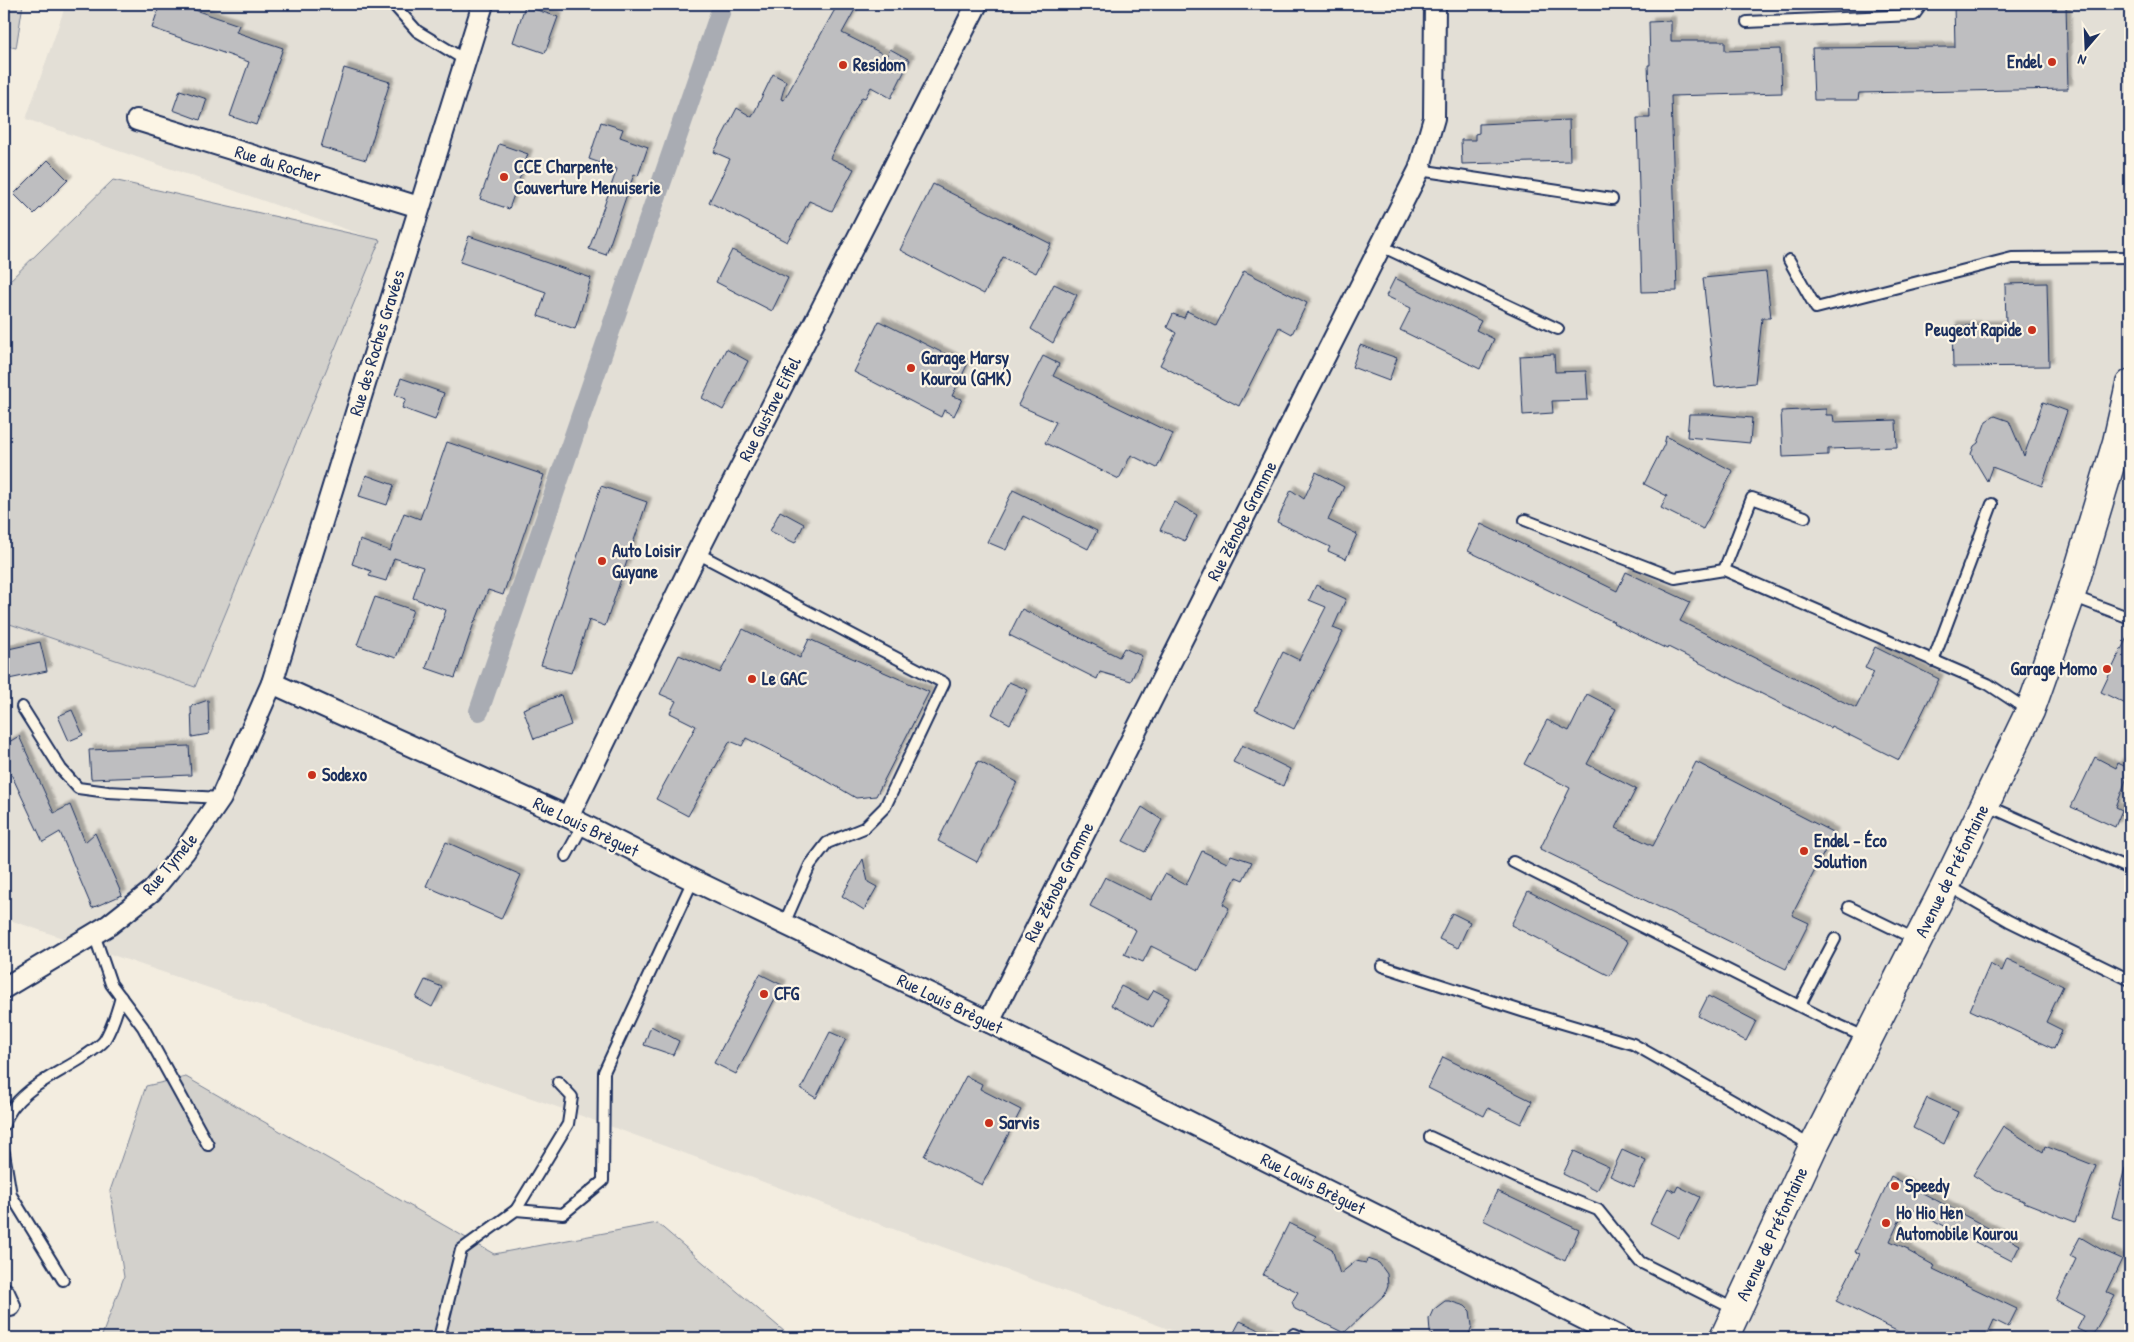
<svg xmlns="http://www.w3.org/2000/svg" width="2134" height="1342" font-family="'Patrick Hand',sans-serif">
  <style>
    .built { fill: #e3dfd6 }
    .green { fill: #d3d1cc; stroke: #778095 }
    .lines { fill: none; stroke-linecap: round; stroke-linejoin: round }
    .canal { stroke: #a9acb3; stroke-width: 20 }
    .building { fill: #bebec0; stroke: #1b2f5e; filter: url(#shadow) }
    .lane-casing { stroke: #1b2f5e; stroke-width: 14 }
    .street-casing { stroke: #1b2f5e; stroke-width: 24 }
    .secondary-casing { stroke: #1b2f5e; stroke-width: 31 }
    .lane { stroke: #fcf5e5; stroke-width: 10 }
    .street { stroke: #fcf5e5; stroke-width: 20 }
    .secondary { stroke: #fcf5e5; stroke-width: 28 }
    .poi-dot { fill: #c8321e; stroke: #fcf5e5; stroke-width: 2 }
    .labels { text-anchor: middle; stroke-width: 4.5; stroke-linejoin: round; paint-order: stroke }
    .poi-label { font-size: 18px; font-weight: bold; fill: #1b2f5e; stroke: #fcf5e5; text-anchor: start }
    .street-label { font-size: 18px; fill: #1b2f5e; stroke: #fcf5e5 }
  </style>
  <defs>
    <filter id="shadow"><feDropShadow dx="4.5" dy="-4.5" stdDeviation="1" flood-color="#0004"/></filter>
  </defs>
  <rect width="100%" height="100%" fill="#f3ede0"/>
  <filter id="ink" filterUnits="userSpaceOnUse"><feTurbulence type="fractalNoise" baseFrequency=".02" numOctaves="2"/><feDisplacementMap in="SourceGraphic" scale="10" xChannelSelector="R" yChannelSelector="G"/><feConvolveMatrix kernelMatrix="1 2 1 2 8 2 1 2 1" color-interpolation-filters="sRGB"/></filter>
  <g filter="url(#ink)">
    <!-- built -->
    <polygon class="built" points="66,4 2130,4 2130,1338 1171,1338 1174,1331 546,1103 4,918 4,622 195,687 380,241 26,119"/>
    <!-- green -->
    <g class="green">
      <polygon points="4,4 23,4 16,48 4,45"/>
      <polygon points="113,180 380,240 195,687 4,622 4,286"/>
      <polygon points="186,1077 494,1254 657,1223 792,1338 101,1338 124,1277 110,1191 146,1086"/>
    </g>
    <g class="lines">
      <!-- canal -->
      <polyline class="canal" points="479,711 723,4"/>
    </g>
    <!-- building -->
    <g class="building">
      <polygon points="160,4 177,4 239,25 236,32 283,48 256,125 230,116 249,62 152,28"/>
      <polygon points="838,4 858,4 842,33 887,56 890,49 910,60 891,98 871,87 865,98 862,97 830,158 854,169 832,211 809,201 787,242 709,202 730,159 714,152 737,108 752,117 773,74 786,81 781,99 784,100"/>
      <polygon points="2066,4 2068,89 1859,93 1858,100 1814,100 1812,48 1955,47 1954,5"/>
      <polygon points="525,6 558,17 545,53 513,42"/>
      <polygon points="1671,21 1671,41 1725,41 1725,51 1780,49 1782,93 1671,96 1677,291 1642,292 1637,118 1650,118 1648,65 1650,65 1649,22"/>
      <polygon points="344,68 390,82 366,160 321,147"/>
      <polygon points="180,90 207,99 200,120 173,110"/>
      <polygon points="1569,120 1570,161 1462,164 1461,140 1475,140 1475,134 1479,133 1479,124"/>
      <polygon points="601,122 623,129 620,137 648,147 638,176 634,174 606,255 589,249 617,169 589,159"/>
      <polygon points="499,144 528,154 509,209 480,199"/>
      <polygon points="48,160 68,180 34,214 14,194"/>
      <polygon points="933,184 1051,244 1036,273 1003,257 984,294 900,250"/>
      <polygon points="469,236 591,278 575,329 538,316 546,292 460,262"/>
      <polygon points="732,250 788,278 772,311 716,282"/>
      <polygon points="1244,271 1307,303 1292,334 1279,327 1239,406 1160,365 1176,333 1167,327 1173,314 1184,318 1187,311 1216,326"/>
      <polygon points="1766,272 1771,318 1762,318 1755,383 1715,387 1703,278"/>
      <polygon points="1395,278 1481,321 1476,330 1494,339 1480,369 1400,330 1411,308 1386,296"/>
      <polygon points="2047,283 2049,366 1953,367 1952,326 2006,325 2005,284"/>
      <polygon points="1054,284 1077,295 1053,343 1031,329"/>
      <polygon points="879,321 967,365 952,396 962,399 954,416 944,410 941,417 854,372"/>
      <polygon points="1360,345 1397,358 1389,381 1352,367"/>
      <polygon points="726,349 748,361 723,410 702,398"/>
      <polygon points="1554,354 1555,372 1586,371 1588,400 1552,401 1553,413 1523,415 1520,356"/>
      <polygon points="1043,356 1059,364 1053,376 1173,434 1157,468 1131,455 1119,479 1045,443 1056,422 1018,405"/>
      <polygon points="401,378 444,393 435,420 402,408 406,399 395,395"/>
      <polygon points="2043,402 2067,411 2042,486 1992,467 1987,481 1971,454 1974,446 1978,443 1986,421 1995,416 2009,421 2024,456"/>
      <polygon points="1826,409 1826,415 1833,415 1834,422 1896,420 1897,447 1828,449 1828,455 1783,457 1781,411"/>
      <polygon points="1689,414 1707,414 1752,418 1750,443 1687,437"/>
      <polygon points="1666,436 1733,471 1703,529 1661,508 1667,496 1644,484 1664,445"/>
      <polygon points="447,442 544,475 503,595 488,590 476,620 475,620 455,678 426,668 446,610 413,598 423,567 394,558 386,581 369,576 371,571 352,564 360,540 390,551 404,513 420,519"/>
      <polygon points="1316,472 1344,487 1328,520 1357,534 1346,559 1328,551 1330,547 1277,522 1291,490 1304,499"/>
      <polygon points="366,475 394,485 387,505 359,496"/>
      <polygon points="601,486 647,502 605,626 589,620 571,673 541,665"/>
      <polygon points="1013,490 1097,531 1088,549 1023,516 1006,550 987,542"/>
      <polygon points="1174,502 1197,515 1185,541 1160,530"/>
      <polygon points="780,511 804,524 795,543 770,531"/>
      <polygon points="1481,524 1617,591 1626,572 1690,602 1680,621 1856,708 1874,672 1865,668 1875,647 1939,679 1899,760 1831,726 1830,728 1668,647 1667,649 1613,623 1614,622 1468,551"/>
      <polygon points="1316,585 1346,599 1333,628 1343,632 1294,729 1255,710 1283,652 1299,660 1326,607 1309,600"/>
      <polygon points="375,597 413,610 396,658 357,645"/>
      <polygon points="1022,609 1119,657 1124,648 1142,656 1131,681 1100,672 1097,679 1009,635"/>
      <polygon points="743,629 800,658 809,639 929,692 876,796 856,798 805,768 746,738 742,746 730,741 688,816 656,799 696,726 670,713 676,701 660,694 679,655 720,673"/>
      <polygon points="2130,631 2130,706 2101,692"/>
      <polygon points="40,642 47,671 4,680 4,650"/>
      <polygon points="1009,682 1028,690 1010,724 992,714"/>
      <polygon points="1587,694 1616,709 1587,764 1636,789 1616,828 1653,846 1696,762 1834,833 1792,915 1809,923 1786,969 1540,849 1570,788 1524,764 1547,720 1569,731"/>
      <polygon points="561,695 571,725 534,739 523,709"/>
      <polygon points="208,700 209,734 192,737 191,706"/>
      <polygon points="72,710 83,735 69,741 58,716"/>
      <polygon points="19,736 54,813 70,805 85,842 95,833 122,895 92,908 60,832 43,842 4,759 4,745"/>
      <polygon points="1242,745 1290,769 1283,786 1233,762"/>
      <polygon points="189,746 191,775 91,779 89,750"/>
      <polygon points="2095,757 2116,768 2118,763 2130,769 2116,807 2122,810 2115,827 2071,807"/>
      <polygon points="978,761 1017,782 977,862 938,841"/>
      <polygon points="1142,807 1162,820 1145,852 1123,841"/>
      <polygon points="446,842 521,875 501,919 426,886"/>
      <polygon points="1202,851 1227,863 1231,855 1252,862 1243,880 1236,877 1223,904 1229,908 1199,970 1151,946 1143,962 1124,954 1136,930 1090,906 1105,877 1151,900 1165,874 1186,885"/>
      <polygon points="863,859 868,882 877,887 864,910 842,896"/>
      <polygon points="1528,891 1628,942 1610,976 1511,925"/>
      <polygon points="1452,913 1470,922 1458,948 1439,939"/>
      <polygon points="2007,959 2063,986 2046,1022 2062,1030 2054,1049 1970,1010 1990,964 2002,971"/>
      <polygon points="760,974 782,985 736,1074 714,1063"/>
      <polygon points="425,980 442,987 432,1007 416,998"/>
      <polygon points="1121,986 1148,1000 1154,990 1169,998 1153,1027 1111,1005"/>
      <polygon points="1708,996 1756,1021 1746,1041 1698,1016"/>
      <polygon points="651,1026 679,1041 673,1055 644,1045"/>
      <polygon points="830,1032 846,1039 816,1098 801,1089"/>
      <polygon points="1443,1057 1532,1101 1521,1124 1488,1108 1484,1116 1428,1088"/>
      <polygon points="966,1076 982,1084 980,1089 1021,1110 982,1185 924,1156"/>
      <polygon points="1927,1098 1958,1112 1944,1144 1913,1128"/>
      <polygon points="2003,1126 2043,1152 2045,1146 2096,1166 2075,1222 2024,1202 2024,1201 1993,1188 1973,1175"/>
      <polygon points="1622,1150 1646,1161 1634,1187 1610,1176"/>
      <polygon points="1574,1151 1609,1167 1597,1191 1563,1174"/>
      <polygon points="2125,1168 2130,1168 2130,1223 2112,1217"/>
      <polygon points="1891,1176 2020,1245 2012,1261 1906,1206 1890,1241 1908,1249 1908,1251 1935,1266 1933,1269 2017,1309 2008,1327 1994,1320 1986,1338 1911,1338 1836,1301 1860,1254 1855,1252"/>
      <polygon points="1678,1186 1700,1197 1679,1238 1650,1223 1668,1188 1675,1192"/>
      <polygon points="1497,1191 1579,1230 1565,1261 1483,1220"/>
      <polygon points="1289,1223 1316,1236 1314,1239 1332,1249 1340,1274 1356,1261 1366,1263 1367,1259 1379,1263 1387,1274 1388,1286 1385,1294 1344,1333 1295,1309 1292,1302 1298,1292 1263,1275"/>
      <polygon points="2080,1237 2102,1250 2122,1259 2106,1292 2115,1296 2092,1336 2077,1329 2084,1316 2056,1301 2076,1259 2070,1256"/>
      <polygon points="1445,1301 1449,1301 1465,1306 1470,1311 1472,1326 1469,1334 1465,1338 1433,1338 1430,1332 1429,1319 1433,1310"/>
      <polygon points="1240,1321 1277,1338 1231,1338"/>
    </g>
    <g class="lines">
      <!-- lane casing -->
      <g class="lane-casing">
        <g id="lane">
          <polyline points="393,4 417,31 465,60"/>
          <polyline points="1747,22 1914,15 1922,4"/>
          <polyline points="1419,170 1612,199"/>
          <polyline points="1381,246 1558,329"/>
          <polyline points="1789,260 1816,308 2012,258 2130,257"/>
          <polyline points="1805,517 1752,498 1724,570 1988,684 2029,711"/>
          <polyline points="1525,520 1675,578 1724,570"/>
          <polyline points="697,553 944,683 885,807 864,828 827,843 810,865 784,924"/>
          <polyline points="2072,596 2130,618"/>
          <polyline points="1933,661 1992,504"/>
          <polyline points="22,707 61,769 78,788 108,792 221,798"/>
          <polyline points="1986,805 2130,869"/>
          <polyline points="566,856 583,825"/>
          <polyline points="1513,862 1827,1020 1867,1038"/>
          <polyline points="1947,885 2009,921 2130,980"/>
          <polyline points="1849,907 1917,940"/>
          <polyline points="94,934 111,984 143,1027 208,1145"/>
          <polyline points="1382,966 1525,1012 1633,1044 1812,1146"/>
          <polyline points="1800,1005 1835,939"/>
          <path d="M4,1125c9,-33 52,-50 78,-67 7,-5 17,-11 22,-17 8,-13 13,-29 17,-44"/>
          <polyline points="1430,1137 1520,1179 1598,1210 1640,1262 1736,1310"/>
          <polyline points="4,1153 11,1195 63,1280"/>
          <polyline points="516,1210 568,1124 572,1097 558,1082"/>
          <polyline points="439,1338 461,1250 516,1210 563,1214 603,1181 604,1072 693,880"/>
          <polyline points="1292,1338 1294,1334 1303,1338"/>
        </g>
      </g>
      <!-- street casing -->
      <g class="street-casing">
        <g id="street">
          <polyline points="137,120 419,207"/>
          <polyline points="272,683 568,817 693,880 989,1022 1622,1338"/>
          <polyline points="568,817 697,553 977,4"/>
          <polyline points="4,988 109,925 152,891 184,852 221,798 272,683 483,4"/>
          <polyline points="989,1022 1419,170 1434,118 1435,4"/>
          <polyline points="4,1293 10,1306"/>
        </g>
      </g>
      <!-- secondary casing -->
      <g class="secondary-casing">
        <polyline id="secondary" points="1724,1338 1813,1147 1946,885 2030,711 2071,595 2117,442 2130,384"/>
      </g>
      <!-- lane -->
      <use href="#lane" class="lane"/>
      <!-- street -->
      <use href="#street" class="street"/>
      <!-- secondary -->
      <use href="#secondary" class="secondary"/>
    </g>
  </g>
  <!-- markers -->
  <g class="poi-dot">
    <circle cx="2052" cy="62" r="5"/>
    <circle cx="843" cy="65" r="5"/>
    <circle cx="504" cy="177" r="5"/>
    <circle cx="2032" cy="330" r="5"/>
    <circle cx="911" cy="368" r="5"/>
    <circle cx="602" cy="561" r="5"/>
    <circle cx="2107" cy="669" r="5"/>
    <circle cx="752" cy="679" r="5"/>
    <circle cx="312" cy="775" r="5"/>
    <circle cx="1804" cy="851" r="5"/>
    <circle cx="764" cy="994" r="5"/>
    <circle cx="989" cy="1123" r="5"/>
    <circle cx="1895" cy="1186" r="5"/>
    <circle cx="1886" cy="1223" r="5"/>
  </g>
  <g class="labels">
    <!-- poi labels -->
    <g class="poi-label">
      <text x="2042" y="68" text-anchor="end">Endel</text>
      <text x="853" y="71">Residom</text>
      <text x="514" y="173">CCE Charpente<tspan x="514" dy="21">Couverture Menuiserie</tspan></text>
      <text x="2022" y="336" text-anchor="end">Peugeot Rapide</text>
      <text x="921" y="364">Garage Marsy<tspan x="921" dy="21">Kourou (GMK)</tspan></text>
      <text x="612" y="557">Auto Loisir<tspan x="612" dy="21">Guyane</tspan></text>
      <text x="2097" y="675" text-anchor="end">Garage Momo</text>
      <text x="762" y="685">Le GAC</text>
      <text x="322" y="781">Sodexo</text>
      <text x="1814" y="847">Endel - Éco<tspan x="1814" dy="21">Solution</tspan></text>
      <text x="774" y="1000">CFG</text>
      <text x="999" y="1129">Sarvis</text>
      <text x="1905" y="1192">Speedy</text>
      <text x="1896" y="1219">Ho Hio Hen<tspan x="1896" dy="21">Automobile Kourou</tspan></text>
    </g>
    <!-- street labels -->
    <g class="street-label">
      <text transform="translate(278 164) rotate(17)" y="6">Rue du Rocher</text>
      <text transform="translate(377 343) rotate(-73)" y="6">Rue des Roches Gravées</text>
      <text transform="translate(770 409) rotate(-63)" y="6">Rue Gustave Eiffel</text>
      <text transform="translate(1242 521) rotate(-63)" y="6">Rue Zénobe Gramme</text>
      <text transform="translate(586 827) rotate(26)" y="6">Rue Louis Brèguet</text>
      <text transform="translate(170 864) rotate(-50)" y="6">Rue Tymele</text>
      <text transform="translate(1952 871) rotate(-64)" y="6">Avenue de Préfontaine</text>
      <text transform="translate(1059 882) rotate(-63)" y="6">Rue Zénobe Gramme</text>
      <text transform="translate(950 1004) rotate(26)" y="6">Rue Louis Brèguet</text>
      <text transform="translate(1313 1184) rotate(27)" y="6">Rue Louis Brèguet</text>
      <text transform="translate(1772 1234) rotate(-65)" y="6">Avenue de Préfontaine</text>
    </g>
  </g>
  <!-- margin -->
  <rect width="2134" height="1342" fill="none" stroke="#fcf5e5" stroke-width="20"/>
  <rect x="10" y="10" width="2114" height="1322" fill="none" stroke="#1b2f5e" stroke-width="2" filter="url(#ink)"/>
  <!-- north arrow -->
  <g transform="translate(2086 48) rotate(199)" stroke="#fcf5e5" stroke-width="4" paint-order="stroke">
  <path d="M0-4L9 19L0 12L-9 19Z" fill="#1b2f5e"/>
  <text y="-8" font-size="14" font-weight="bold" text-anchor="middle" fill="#1b2f5e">N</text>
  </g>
</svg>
